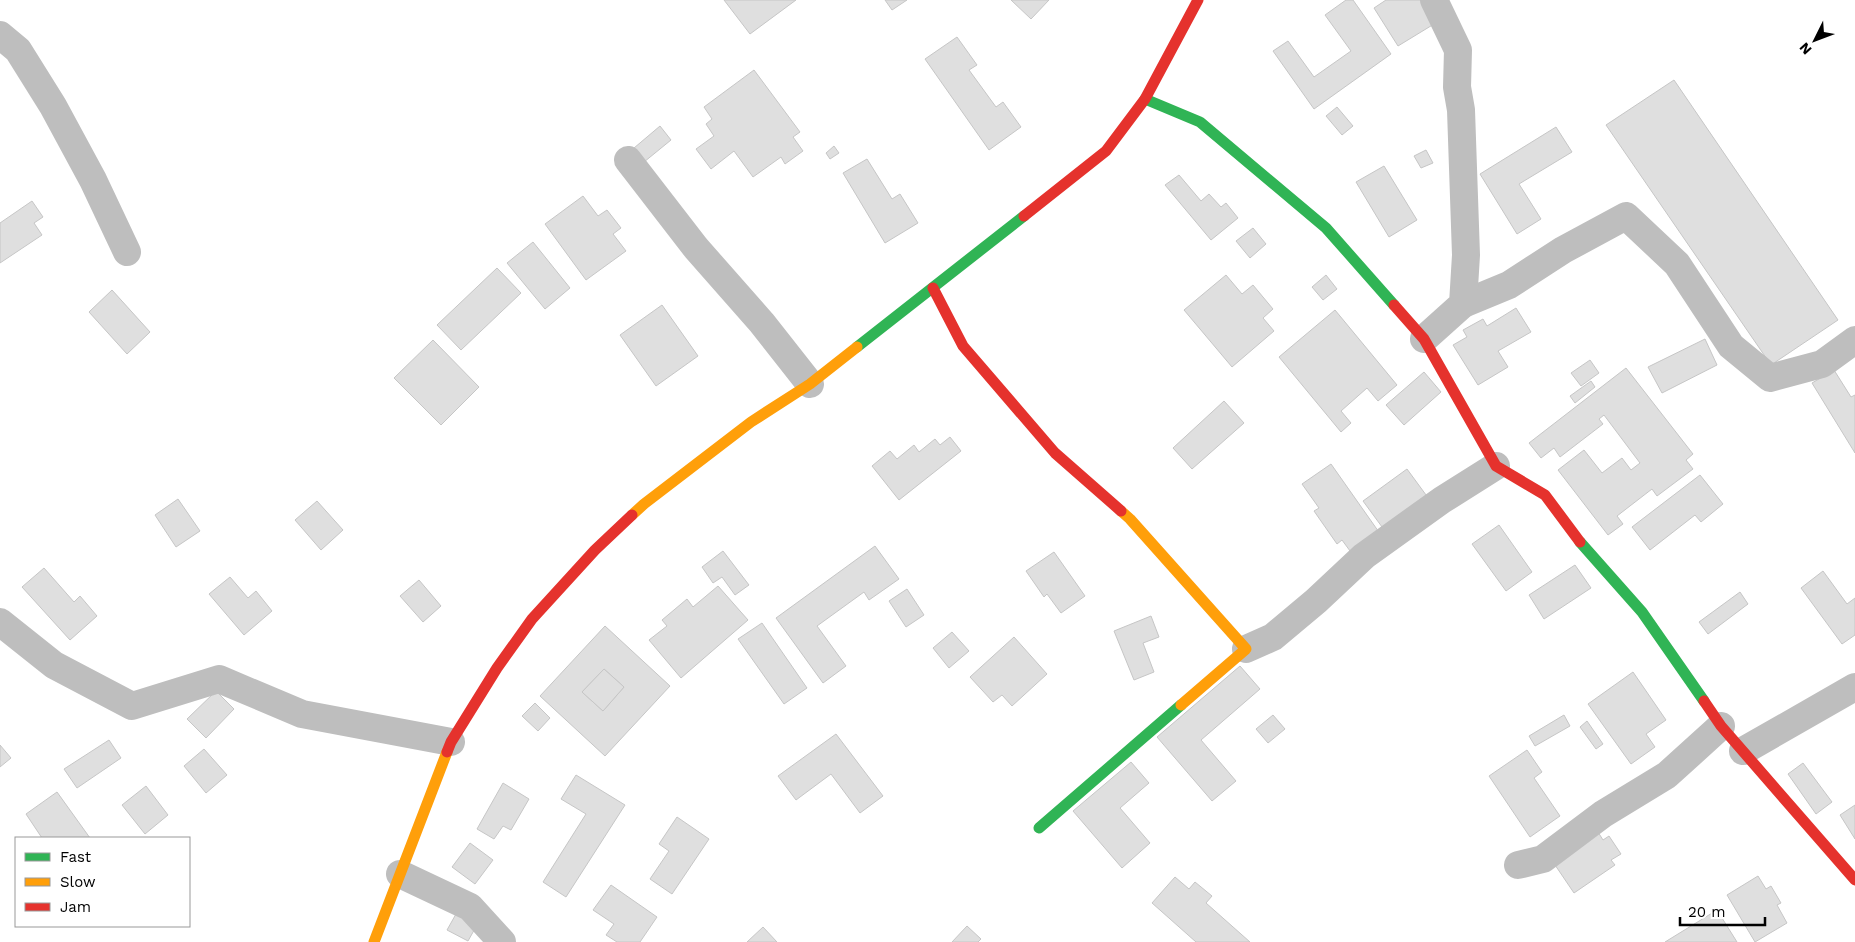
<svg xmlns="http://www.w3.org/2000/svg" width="1855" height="942" font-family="'Work Sans',sans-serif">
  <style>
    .building { fill: #dfdfdf; stroke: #c6c6c6; fill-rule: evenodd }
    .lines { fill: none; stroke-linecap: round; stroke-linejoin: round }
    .street { stroke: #bebebe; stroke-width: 28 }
    .fast { stroke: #30b455; stroke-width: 11 }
    .slow { stroke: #ff9f0a; stroke-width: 11 }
    .jam { stroke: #e5322d; stroke-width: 11 }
  </style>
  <rect width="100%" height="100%" fill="#fff"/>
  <!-- building -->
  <g class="building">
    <polygon points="724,0 796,0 750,34"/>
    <polygon points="885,0 907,0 892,10"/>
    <polygon points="1011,0 1049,0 1031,19"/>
    <polygon points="1346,0 1353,0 1391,54 1314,109 1273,51 1288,41 1314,77 1351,51 1325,15"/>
    <polygon points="1386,0 1426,0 1439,21 1398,46 1374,8"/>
    <polygon points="957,37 977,65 969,70 996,107 1003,102 1021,127 989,150 925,59"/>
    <polygon points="754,70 800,132 793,137 803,151 785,164 781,157 753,177 734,151 711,169 696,149 714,136 706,124 712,119 704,107"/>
    <polygon points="1674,80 1838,320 1771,365 1606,125"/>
    <polygon points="1337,107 1353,126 1342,135 1326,116"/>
    <polygon points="660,126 671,140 644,162 634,148"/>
    <polygon points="1556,127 1572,152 1519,184 1541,219 1517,234 1480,174"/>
    <polygon points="834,146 839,153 830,159 826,153"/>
    <polygon points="1426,150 1433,163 1421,168 1414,156"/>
    <polygon points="867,159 892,199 900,194 918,223 885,243 843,173"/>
    <polygon points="1384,166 1417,220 1389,237 1356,182"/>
    <polygon points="1179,175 1201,201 1209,194 1221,207 1226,203 1238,218 1211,240 1165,185"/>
    <polygon points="583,196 598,216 607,210 621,228 613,234 626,251 586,280 545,224"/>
    <polygon points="32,201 43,217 34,223 42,235 0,263 0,223"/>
    <polygon points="1253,228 1266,244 1250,258 1236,241"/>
    <polygon points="533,242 570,288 545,309 507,263"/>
    <polygon points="497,268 521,293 461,350 437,325"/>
    <polygon points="1226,275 1242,294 1253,285 1273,309 1263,318 1274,331 1232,367 1184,310"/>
    <polygon points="1326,275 1337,289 1323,300 1312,287"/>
    <polygon points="112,290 150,332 127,354 89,312"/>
    <polygon points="662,305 698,356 656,386 620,335"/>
    <polygon points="1516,308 1531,332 1498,351 1508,367 1478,385 1453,345 1467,337 1463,330 1483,319 1487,326"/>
    <polygon points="1335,310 1397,385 1378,401 1367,388 1341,411 1351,423 1341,432 1279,357"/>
    <polygon points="1705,339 1717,365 1662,393 1648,367"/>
    <polygon points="433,340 479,387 441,425 394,378"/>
    <polygon points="1590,360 1599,373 1581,386 1571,373"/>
    <polygon points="1626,368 1693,454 1686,460 1693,469 1657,496 1652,489 1617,516 1623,524 1608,535 1558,470 1584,450 1602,473 1622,458 1631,470 1640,463 1604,415 1599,419 1603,424 1560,457 1554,448 1541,458 1529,443"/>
    <polygon points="1834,370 1851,397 1855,395 1855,453 1812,383"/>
    <polygon points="1424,372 1441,392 1404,425 1386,405"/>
    <polygon points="1591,381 1595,387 1575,403 1570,396"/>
    <polygon points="1224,401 1244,423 1192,469 1173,448"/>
    <polygon points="950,437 961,451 899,500 872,466 890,451 897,459 914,445 919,452 935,439 940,445"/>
    <polygon points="1331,464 1381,535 1353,555 1342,540 1337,544 1314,511 1319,508 1302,484"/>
    <polygon points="1407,469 1429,499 1385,531 1363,501"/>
    <polygon points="1700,475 1723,504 1701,522 1695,515 1650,550 1632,527"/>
    <polygon points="178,499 200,531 176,547 155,515"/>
    <polygon points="317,501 343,530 321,550 295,520"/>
    <polygon points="1499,525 1532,572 1506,591 1472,544"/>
    <polygon points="875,546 899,579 869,600 864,592 817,626 846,666 823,683 776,618"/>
    <polygon points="723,551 749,585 735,595 722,577 713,583 702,567"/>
    <polygon points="1054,552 1085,596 1061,613 1047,594 1044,597 1026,571"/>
    <polygon points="1575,565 1591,588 1544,619 1529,595"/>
    <polygon points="44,568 74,602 80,596 97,616 70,640 22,587"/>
    <polygon points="1823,571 1847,604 1855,598 1855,635 1842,644 1801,588"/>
    <polygon points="230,577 248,598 256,591 272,611 244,635 209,594"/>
    <polygon points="419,580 441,606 423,622 400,596"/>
    <polygon points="718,586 748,620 681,678 649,640 667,626 662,620 687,599 693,607"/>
    <polygon points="907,589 924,615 906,627 889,601"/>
    <polygon points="1740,592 1748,604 1708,634 1699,622"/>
    <polygon points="1151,616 1159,637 1143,643 1154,672 1134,680 1114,631"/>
    <polygon points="762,623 807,688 784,704 738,639"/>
    <path d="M605,626l65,60 -65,70 -65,-60zM604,669l20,18 -21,24 -21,-19z"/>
    <polygon points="952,632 969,651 949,668 933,648"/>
    <polygon points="1014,637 1047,674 1012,706 1002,695 993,702 970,677"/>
    <polygon points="1240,666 1260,689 1201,740 1236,781 1212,801 1157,737"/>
    <polygon points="604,669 624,687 603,711 582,692"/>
    <polygon points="1633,672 1666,720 1646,734 1655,747 1631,764 1588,704"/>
    <polygon points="216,691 234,709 206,738 187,719"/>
    <polygon points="535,703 550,718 538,731 522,716"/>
    <polygon points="1273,715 1285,729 1268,743 1256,729"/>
    <polygon points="1564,715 1570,726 1535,746 1529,736"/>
    <polygon points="1587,721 1603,744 1596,749 1580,727"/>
    <polygon points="836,734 883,796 860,813 831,774 796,800 778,776"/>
    <polygon points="109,740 121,758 77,788 64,769"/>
    <polygon points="0,745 11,758 0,767"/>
    <polygon points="204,749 227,775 206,793 184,766"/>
    <polygon points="1527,750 1542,772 1534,778 1560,816 1530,837 1489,776"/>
    <polygon points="1131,762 1149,783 1120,808 1150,843 1122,868 1073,811"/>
    <polygon points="1803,763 1832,802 1816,814 1788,774"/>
    <polygon points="576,775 625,805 566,897 543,882 586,814 561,799"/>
    <polygon points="503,783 529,799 511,830 503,826 494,839 477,829"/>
    <polygon points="146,786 168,815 145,834 122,805"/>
    <polygon points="57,792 90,838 42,838 26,814"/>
    <polygon points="1855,805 1855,839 1840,815"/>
    <polygon points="677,817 709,839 672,894 650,879 669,851 659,844"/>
    <polygon points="1598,832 1603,840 1609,836 1621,854 1611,860 1615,865 1574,893 1553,862"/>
    <polygon points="470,843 493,860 475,884 452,867"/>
    <polygon points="1758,876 1766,889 1771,886 1781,903 1777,905 1787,923 1755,942 1727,895"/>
    <polygon points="1175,877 1189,889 1195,882 1212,896 1206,903 1250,942 1196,942 1152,903"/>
    <polygon points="611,885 657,917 640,942 617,942 606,935 614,924 593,910"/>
    <polygon points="1717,910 1737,942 1665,942"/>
    <polygon points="456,914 477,925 468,941 447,930"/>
    <polygon points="967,926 981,939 978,942 952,942"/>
    <polygon points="763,927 777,942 747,942"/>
  </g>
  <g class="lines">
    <!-- street -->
    <g class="street">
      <polyline points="0,35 18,50 53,106 93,180 127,252"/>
      <polyline points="628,160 696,248 762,323 810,384"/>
      <polyline points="1463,304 1509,285 1563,250 1626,216 1677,264 1731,346 1770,378 1822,364 1855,340"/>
      <polyline points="1424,339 1463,304 1466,255 1461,110 1457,87 1458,50 1434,0"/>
      <polyline points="0,622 54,665 132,706 219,679 302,714 451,742"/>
      <polyline points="1246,649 1273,637 1316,601 1364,556 1442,500 1496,466"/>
      <polyline points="1743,751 1855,687"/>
      <polyline points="1518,865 1543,859 1603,814 1667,775 1721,726"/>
      <polyline points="400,874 470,907 502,942"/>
    </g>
    <!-- fast -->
    <g class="fast">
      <polyline points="1145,99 1200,122 1326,228 1394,305"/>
      <polyline points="857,347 1024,216"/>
      <polyline points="1580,542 1642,612 1704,701"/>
      <polyline points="1039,828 1181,705"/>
    </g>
    <!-- slow -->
    <g class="slow">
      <polyline points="1121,511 1130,519 1246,649 1181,705"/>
      <polyline points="632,515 644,504 751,422 810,384 857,347"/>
      <polyline points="374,942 447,752"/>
    </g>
    <!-- jam -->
    <g class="jam">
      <polyline points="1024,216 1106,151 1145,99 1198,0"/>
      <polyline points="933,288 963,346 1055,453 1121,511"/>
      <polyline points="1394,305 1424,339 1496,466 1545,495 1580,542"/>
      <polyline points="1704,701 1721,726 1855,880"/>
      <polyline points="447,752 451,742 497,668 532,619 595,550 632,515"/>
    </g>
  </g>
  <!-- legend -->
  <rect x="15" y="837" width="175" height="90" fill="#ffffff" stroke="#999999"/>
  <rect x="25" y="853" width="25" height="8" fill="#30b455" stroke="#999999"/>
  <text x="60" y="862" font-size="15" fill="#000000">Fast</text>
  <rect x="25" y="878" width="25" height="8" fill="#ff9f0a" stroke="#999999"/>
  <text x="60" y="887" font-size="15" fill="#000000">Slow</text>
  <rect x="25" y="903" width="25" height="8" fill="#e5322d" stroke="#999999"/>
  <text x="60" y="912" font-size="15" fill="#000000">Jam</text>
  <!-- north arrow -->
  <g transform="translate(1815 40) rotate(228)" stroke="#ffffff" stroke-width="4" paint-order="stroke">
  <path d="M0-4L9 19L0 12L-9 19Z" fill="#000000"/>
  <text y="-8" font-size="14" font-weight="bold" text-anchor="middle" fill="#000000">N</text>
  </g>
  <!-- scale -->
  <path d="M1680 917v8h85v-8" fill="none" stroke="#000000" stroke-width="2.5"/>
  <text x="1688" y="917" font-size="15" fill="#000000" stroke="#ffffff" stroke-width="4" paint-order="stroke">20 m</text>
</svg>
